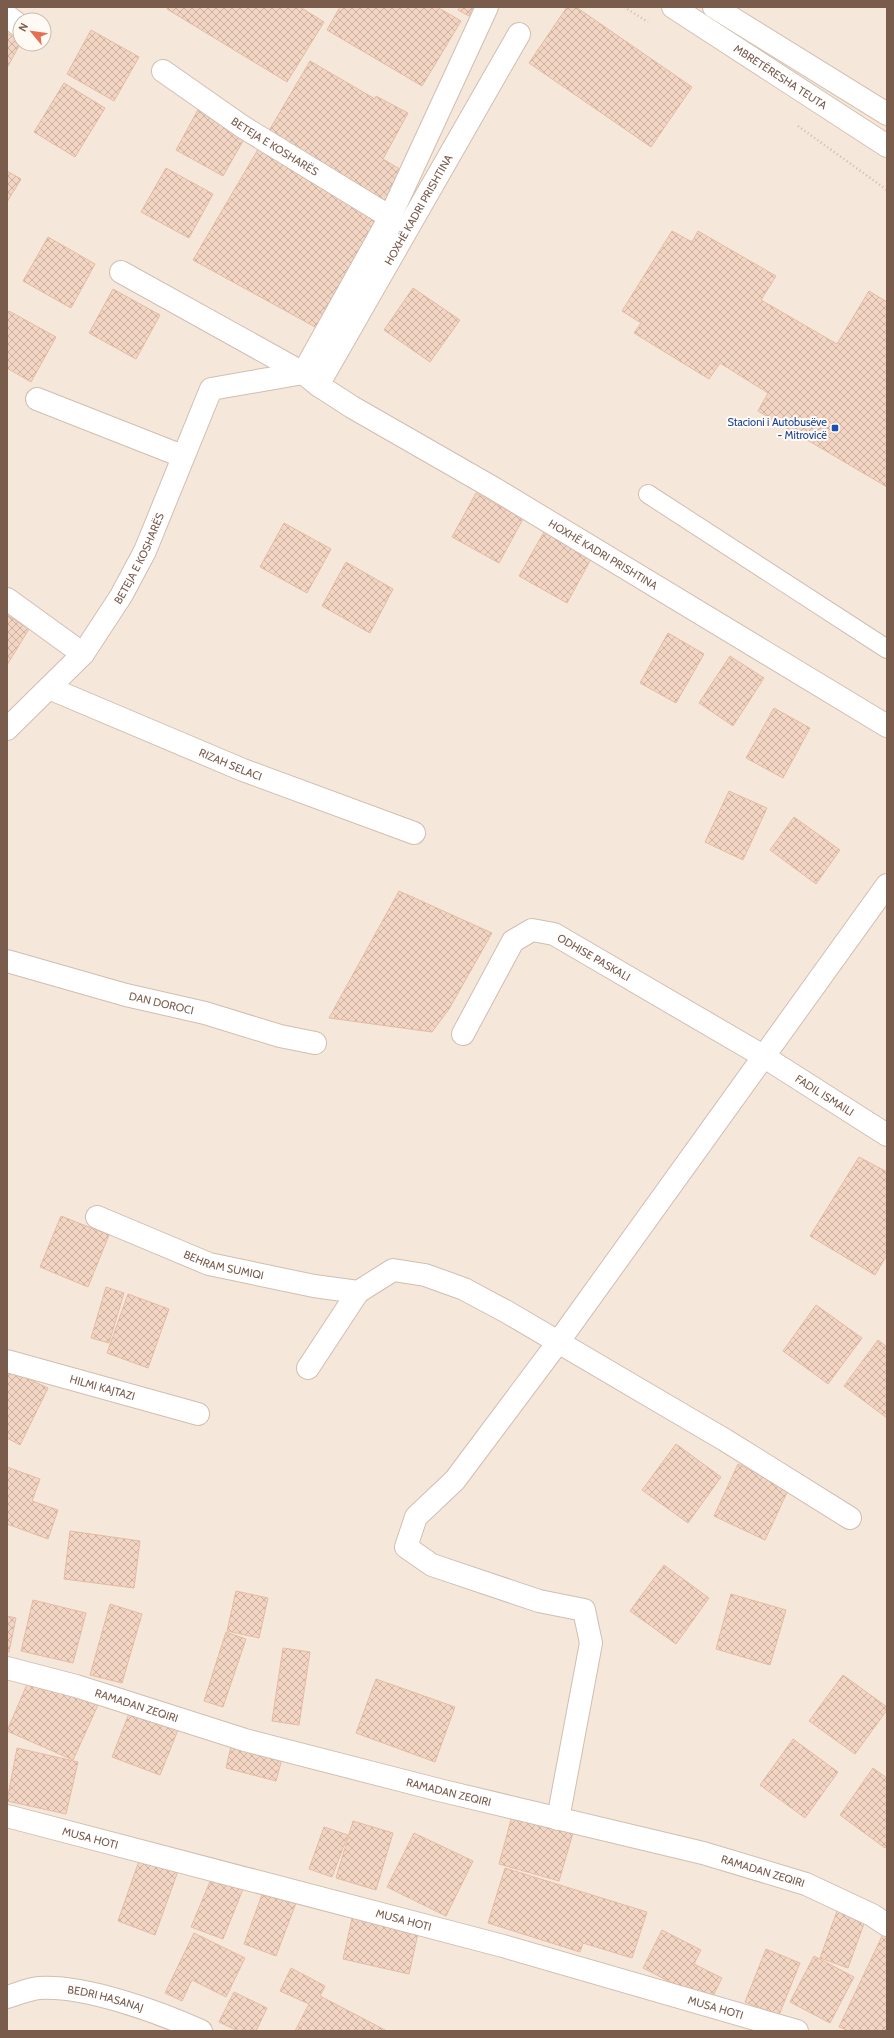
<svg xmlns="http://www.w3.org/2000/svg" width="894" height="2038" font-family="Cabin,sans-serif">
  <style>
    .residential { fill: #f5e8da; fill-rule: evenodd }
    .building { fill: url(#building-cross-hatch); stroke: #e6bba3 }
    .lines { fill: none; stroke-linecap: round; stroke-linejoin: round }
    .lane-casing { stroke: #d1beb0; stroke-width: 20 }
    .street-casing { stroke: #d1beb0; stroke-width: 24 }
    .secondary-casing { stroke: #d6c0b0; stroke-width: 24 }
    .path { stroke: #d9b8a5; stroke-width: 2.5; stroke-dasharray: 1 3; stroke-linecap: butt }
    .lane { stroke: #fff; stroke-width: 18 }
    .street { stroke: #fff; stroke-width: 22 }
    .secondary { stroke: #fff; stroke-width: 22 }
    .transit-dot { fill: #1a4fb4; stroke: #fffaf3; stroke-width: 1.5 }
    .labels { text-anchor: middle; stroke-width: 4; stroke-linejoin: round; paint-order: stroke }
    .street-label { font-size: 11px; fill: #7a5c4d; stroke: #fffaf3 }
    .transit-label { font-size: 11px; fill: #164399; stroke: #fffaf3; text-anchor: end }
  </style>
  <defs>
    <pattern id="building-cross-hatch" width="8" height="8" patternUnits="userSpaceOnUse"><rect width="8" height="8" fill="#f3d5c3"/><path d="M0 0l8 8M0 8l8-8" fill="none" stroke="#cab0a1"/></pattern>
  </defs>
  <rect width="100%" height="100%" fill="#fdf6ec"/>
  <!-- residential -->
  <path class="residential" d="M7,7h880v2024h-880zM20,20h24v24h-24z"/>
  <!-- building -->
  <g class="building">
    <polygon points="168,7 300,7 324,22 287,82 167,9"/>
    <polygon points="340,7 437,7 461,21 422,86 327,30"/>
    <polygon points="460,7 473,7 469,16 458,10"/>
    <polygon points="567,7 576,7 692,87 651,147 529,63"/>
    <polygon points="91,30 139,57 114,101 67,74"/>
    <polygon points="7,33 20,41 20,44 7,68"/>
    <polygon points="310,61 375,99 376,96 408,113 383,159 403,171 317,328 193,260"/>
    <polygon points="64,83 105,108 75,157 34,132"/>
    <polygon points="200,106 248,132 223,176 176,150"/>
    <polygon points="166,168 213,194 189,238 141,212"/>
    <polygon points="7,171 21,179 7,202"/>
    <polygon points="672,231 692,242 698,231 776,276 761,300 837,344 869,291 887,302 887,487 758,411 768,393 720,363 709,379 634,333 641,323 622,311"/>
    <polygon points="48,237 95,264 71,308 23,281"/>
    <polygon points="413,288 460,320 430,362 384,330"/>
    <polygon points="113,289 160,315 136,359 89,333"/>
    <polygon points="9,311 56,337 31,382 7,368 7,314"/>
    <polygon points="476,493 523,519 499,563 452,537"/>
    <polygon points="284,523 331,549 307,593 260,567"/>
    <polygon points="544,532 591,559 567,603 519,576"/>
    <polygon points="346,562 393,589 370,633 322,606"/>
    <polygon points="7,615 29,629 7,665"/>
    <polygon points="668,633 704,654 676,703 640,683"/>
    <polygon points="730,656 764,678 733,726 699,703"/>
    <polygon points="774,708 810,728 783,778 746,758"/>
    <polygon points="729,791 767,808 743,860 705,842"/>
    <polygon points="794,817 840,850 816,884 770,850"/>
    <polygon points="399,891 492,933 449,1009 432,1032 329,1018"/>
    <polygon points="859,1157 887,1172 887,1255 875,1275 810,1236"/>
    <polygon points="61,1216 109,1235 88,1287 40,1267"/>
    <polygon points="106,1287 124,1293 109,1343 91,1338"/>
    <polygon points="128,1294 169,1309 148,1368 107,1353"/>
    <polygon points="816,1305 862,1338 828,1384 783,1351"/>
    <polygon points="878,1340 887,1347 887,1418 844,1386"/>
    <polygon points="7,1369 48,1388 20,1445 7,1438"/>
    <polygon points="676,1444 721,1477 688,1523 642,1490"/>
    <polygon points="738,1464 789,1488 765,1540 714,1516"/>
    <polygon points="7,1467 40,1479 32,1501 58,1510 48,1539 7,1524"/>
    <polygon points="70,1531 140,1541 134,1588 64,1579"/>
    <polygon points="664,1565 709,1598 676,1644 630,1611"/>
    <polygon points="236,1591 268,1598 259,1638 227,1631"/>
    <polygon points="731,1594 786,1610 770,1665 716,1649"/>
    <polygon points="33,1600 86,1613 73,1663 21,1651"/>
    <polygon points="110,1604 142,1614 122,1683 90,1675"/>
    <polygon points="7,1616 16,1618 9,1652 7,1652"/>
    <polygon points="226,1632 246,1639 223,1707 204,1701"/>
    <polygon points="283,1648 310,1652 299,1725 272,1721"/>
    <polygon points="31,1675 98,1705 73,1760 7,1731"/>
    <polygon points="843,1675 887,1707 887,1710 855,1754 809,1721"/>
    <polygon points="376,1679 455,1707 435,1762 356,1733"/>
    <polygon points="130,1711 178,1730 160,1775 112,1757"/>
    <polygon points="793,1739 838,1772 805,1818 760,1785"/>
    <polygon points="232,1742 283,1755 276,1781 226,1768"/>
    <polygon points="17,1748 78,1762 66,1814 7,1801"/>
    <polygon points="873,1768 887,1778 887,1845 885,1848 840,1815"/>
    <polygon points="512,1816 573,1833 559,1881 499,1864"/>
    <polygon points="353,1821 393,1833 376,1890 336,1878"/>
    <polygon points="324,1827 348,1835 332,1877 309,1869"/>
    <polygon points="414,1833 473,1861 446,1916 387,1887"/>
    <polygon points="140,1858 178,1871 155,1935 118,1921"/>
    <polygon points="505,1868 647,1912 632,1958 583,1943 580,1952 488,1923"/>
    <polygon points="214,1872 245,1884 223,1939 191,1927"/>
    <polygon points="263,1892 296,1903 276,1956 244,1944"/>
    <polygon points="837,1911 865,1921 848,1968 820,1958"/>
    <polygon points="353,1914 419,1929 409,1974 343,1959"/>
    <polygon points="662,1930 701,1950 694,1964 722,1978 710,2002 643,1968"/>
    <polygon points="884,1932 887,1935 887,2031 849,2031 839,2027"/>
    <polygon points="194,1933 245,1958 226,1997 192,1980 182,2001 165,1993"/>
    <polygon points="766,1949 800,1963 779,2015 745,2002"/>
    <polygon points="814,1956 854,1977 830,2023 790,2002"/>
    <polygon points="291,1968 325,1986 320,1996 387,2031 295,2031 309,2004 280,1991"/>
    <polygon points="234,1992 267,2008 256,2031 238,2031 219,2022"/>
  </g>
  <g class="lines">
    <!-- lane casing -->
    <g class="lane-casing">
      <polyline id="lane" points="648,494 887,649"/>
    </g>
    <!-- street casing -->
    <g class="street-casing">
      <g id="street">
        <polyline points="7,16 20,26"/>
        <path id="s1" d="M163,71l80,56 147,90"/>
        <path id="s2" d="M121,272l182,101 15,12 34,22 143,82 392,237"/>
        <polyline points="303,373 390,217 487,7"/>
        <path id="s3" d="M318,385l201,-351"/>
        <polyline points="37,399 182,456"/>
        <polyline points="7,599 83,654"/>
        <path id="s4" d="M49,688l194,82 171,63"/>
        <path id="s5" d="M7,729l76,-75 38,-58 24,-45 66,-162 92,-16"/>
        <path id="s6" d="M7,961l119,34 79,18 75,23 35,7"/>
        <path id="s7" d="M463,1034l50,-93 19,-11 22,4 209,122 124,79"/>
        <path id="s8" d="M97,1217l112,47 105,22 44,6 35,-22 32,5 39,14 43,23 218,128 125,78"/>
        <path id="s9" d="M7,1361l191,53"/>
        <polyline points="308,1368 358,1292"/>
        <path id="s10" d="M7,1668l69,18 169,54 194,50 264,63 103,31 66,31 15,10"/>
        <path id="s11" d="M7,1816l496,130 294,85"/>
        <polyline points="558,1819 591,1643 584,1610 539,1601 432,1565 406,1547 416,1517 455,1480 559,1341 887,885"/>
        <path id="s12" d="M7,1997c10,-3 22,-8 32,-9 46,-3 120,24 162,43"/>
      </g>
    </g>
    <!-- secondary casing -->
    <g class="secondary-casing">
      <g id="secondary">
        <path id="s13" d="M673,7l214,139"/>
        <polyline points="714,7 887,114"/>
      </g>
    </g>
    <!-- path -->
    <g class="path">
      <polyline points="624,7 648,22"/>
      <polyline points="798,126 887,190"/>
    </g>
    <!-- lane -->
    <use href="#lane" class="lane"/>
    <!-- street -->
    <use href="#street" class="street"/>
    <!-- secondary -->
    <use href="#secondary" class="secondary"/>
  </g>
  <!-- markers -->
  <rect class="transit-dot" x="831" y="424" width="8" height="8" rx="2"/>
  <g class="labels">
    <!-- street labels -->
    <g class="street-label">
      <text dy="4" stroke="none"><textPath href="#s13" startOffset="128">MBRETËRESHA TEUTA</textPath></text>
      <text dy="4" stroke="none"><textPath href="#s1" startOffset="135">BETEJA E KOSHARËS</textPath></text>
      <text dy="4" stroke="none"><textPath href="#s3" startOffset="202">HOXHË KADRI PRISHTINA</textPath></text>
      <text dy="4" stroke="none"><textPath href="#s2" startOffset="559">HOXHË KADRI PRISHTINA</textPath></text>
      <text dy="4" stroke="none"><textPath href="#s5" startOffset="218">BETEJA E KOSHARËS</textPath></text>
      <text dy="4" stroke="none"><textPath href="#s4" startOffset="197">RIZAH SELACI</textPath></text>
      <text dy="4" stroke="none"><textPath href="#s7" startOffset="196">ODHISE PASKALI</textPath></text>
      <text dy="4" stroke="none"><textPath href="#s6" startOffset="160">DAN DOROCI</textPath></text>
      <text dy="4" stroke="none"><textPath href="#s7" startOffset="465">FADIL ISMAILI</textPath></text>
      <text dy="4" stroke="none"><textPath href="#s8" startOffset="136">BEHRAM SUMIQI</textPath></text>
      <text dy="4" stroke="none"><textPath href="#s9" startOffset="99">HILMI KAJTAZI</textPath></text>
      <text dy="4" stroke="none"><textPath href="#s10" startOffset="135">RAMADAN ZEQIRI</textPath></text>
      <text dy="4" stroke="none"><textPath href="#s10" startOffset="459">RAMADAN ZEQIRI</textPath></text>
      <text dy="4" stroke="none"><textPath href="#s11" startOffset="86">MUSA HOTI</textPath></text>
      <text dy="4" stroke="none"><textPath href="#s10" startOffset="783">RAMADAN ZEQIRI</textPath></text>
      <text dy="4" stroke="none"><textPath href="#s11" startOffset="410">MUSA HOTI</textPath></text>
      <text dy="4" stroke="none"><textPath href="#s12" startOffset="101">BEDRI HASANAJ</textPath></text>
      <text dy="4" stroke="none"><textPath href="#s11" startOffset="734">MUSA HOTI</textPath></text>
    </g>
    <!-- transit labels -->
    <g class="transit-label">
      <text x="827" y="426">Stacioni i Autobusëve<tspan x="827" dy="13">- Mitrovicë</tspan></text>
    </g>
  </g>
  <!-- border -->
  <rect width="894" height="2038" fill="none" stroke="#7a5c4d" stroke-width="16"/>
  <!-- north arrow -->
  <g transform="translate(32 32) rotate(299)"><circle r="19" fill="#fffaf3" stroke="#cabbb1"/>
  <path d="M0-3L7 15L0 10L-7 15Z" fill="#e76f51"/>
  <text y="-6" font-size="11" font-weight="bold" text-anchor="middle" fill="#7a5c4d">N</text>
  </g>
</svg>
